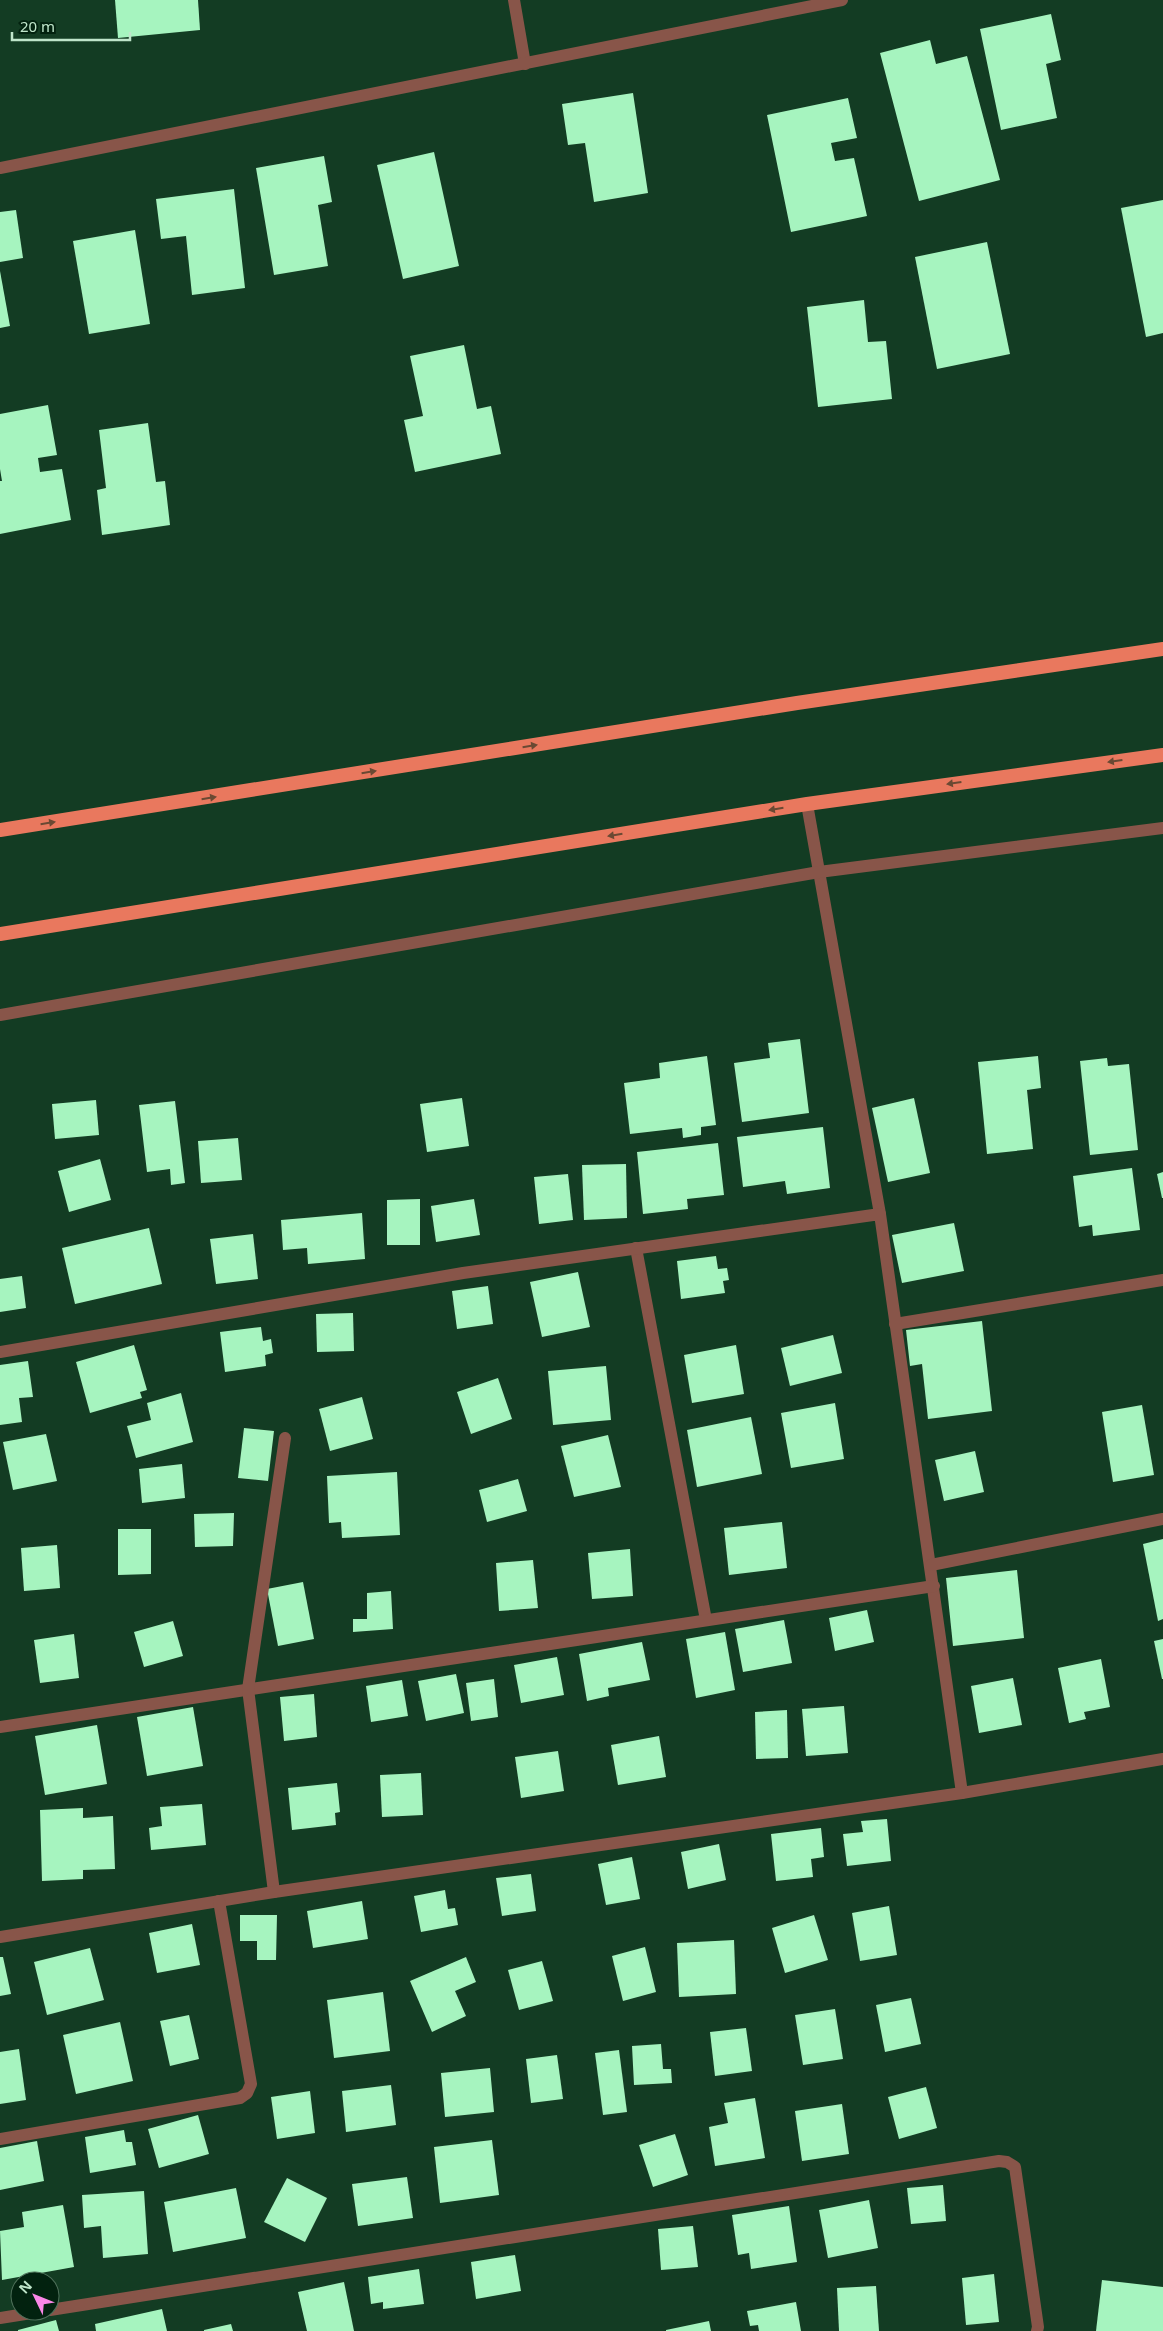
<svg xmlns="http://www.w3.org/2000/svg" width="1163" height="2331" font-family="'Noto Sans',sans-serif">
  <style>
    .building { fill: #a6f4bf }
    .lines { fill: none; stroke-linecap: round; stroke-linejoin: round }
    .minor { stroke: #885549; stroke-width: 12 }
    .trunk { stroke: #e9785e; stroke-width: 14 }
    .oneway { fill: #6a4933 }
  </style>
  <rect width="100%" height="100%" fill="#133c23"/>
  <!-- building -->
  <g class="building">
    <polygon points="115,0 198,0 200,30 118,38"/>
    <polygon points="1051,14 1061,60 1046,64 1057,118 1001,130 980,29"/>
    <polygon points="930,40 936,64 967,56 1000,180 919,201 880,53"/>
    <polygon points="633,93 648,193 594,202 585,143 568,145 562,104"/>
    <polygon points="848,98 857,138 831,143 835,161 854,158 867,216 791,232 767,115"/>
    <polygon points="434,152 459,266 403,279 377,165"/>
    <polygon points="324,156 332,202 318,205 328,266 274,275 256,168"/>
    <polygon points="234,189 245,288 192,295 186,236 161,239 156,199"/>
    <polygon points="1163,200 1163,333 1146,337 1121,208"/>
    <polygon points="16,210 23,258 0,262 0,212"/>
    <polygon points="135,230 150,324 89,334 73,241"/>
    <polygon points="987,242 1010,354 937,369 915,257"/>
    <polygon points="0,271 10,326 0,328"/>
    <polygon points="864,300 868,342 886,341 892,399 818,407 807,307"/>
    <polygon points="464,345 477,409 491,406 501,454 415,472 404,420 423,416 410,356"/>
    <polygon points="48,405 57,455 38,458 40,472 62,469 71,520 0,534 0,481 2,481 0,469 0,414"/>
    <polygon points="148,423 156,482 165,481 170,525 102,535 97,490 106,488 99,430"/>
    <polygon points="800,1039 809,1113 742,1122 734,1063 770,1058 768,1043"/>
    <polygon points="707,1056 716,1125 701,1127 701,1135 683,1138 682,1128 630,1134 624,1083 660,1078 659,1063"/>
    <polygon points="1038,1056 1041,1088 1027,1090 1033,1149 987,1154 978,1062"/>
    <polygon points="1107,1058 1108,1066 1129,1064 1138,1150 1090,1155 1080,1061"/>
    <polygon points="462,1098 469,1146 427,1152 420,1104"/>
    <polygon points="914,1098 930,1173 888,1182 872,1108"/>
    <polygon points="96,1100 99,1135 55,1139 52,1104"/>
    <polygon points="175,1101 185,1183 171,1185 170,1169 147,1172 139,1105"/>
    <polygon points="823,1127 830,1188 787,1194 785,1181 743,1187 737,1137"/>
    <polygon points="238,1138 242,1180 201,1183 198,1141"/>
    <polygon points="718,1143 724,1195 687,1199 688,1209 643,1214 637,1152"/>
    <polygon points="100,1159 111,1200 69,1212 58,1171"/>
    <polygon points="626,1164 627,1218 584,1220 582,1165"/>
    <polygon points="1132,1168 1140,1230 1093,1236 1092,1225 1079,1227 1073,1176"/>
    <polygon points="1163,1172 1163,1198 1162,1198 1157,1174"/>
    <polygon points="568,1174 573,1220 539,1224 534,1177"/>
    <polygon points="420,1199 420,1245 387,1245 387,1200"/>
    <polygon points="474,1199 480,1235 436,1242 431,1206"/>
    <polygon points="362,1213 365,1259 308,1264 307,1248 283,1250 281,1220"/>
    <polygon points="954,1223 964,1271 902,1283 892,1235"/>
    <polygon points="149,1228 162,1284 75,1304 62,1248"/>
    <polygon points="253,1234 258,1279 216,1284 210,1239"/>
    <polygon points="716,1256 718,1269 727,1268 729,1280 723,1281 725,1293 681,1299 677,1261"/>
    <polygon points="578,1272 590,1327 542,1337 530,1282"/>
    <polygon points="22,1276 26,1308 0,1312 0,1279"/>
    <polygon points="488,1286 493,1324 457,1329 452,1291"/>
    <polygon points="353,1313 354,1351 317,1352 316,1314"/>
    <polygon points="982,1321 992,1411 928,1419 922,1364 910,1366 906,1330"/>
    <polygon points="261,1327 263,1341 271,1339 273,1353 265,1355 266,1366 225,1372 220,1332"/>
    <polygon points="833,1335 842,1373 790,1386 781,1348"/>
    <polygon points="134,1345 147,1390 140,1392 142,1398 90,1413 76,1362"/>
    <polygon points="736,1345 744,1394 692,1403 684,1355"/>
    <polygon points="28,1361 33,1397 19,1398 22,1422 0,1425 0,1365"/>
    <polygon points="606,1366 611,1420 553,1425 548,1371"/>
    <polygon points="498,1378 512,1419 471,1434 457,1392"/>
    <polygon points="181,1393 193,1442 136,1458 127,1426 151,1420 147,1403"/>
    <polygon points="362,1397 373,1439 330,1451 319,1409"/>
    <polygon points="835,1403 844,1459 791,1468 781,1413"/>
    <polygon points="1142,1405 1154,1475 1113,1482 1102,1412"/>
    <polygon points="751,1417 762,1474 697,1487 687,1430"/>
    <polygon points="244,1428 274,1431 268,1481 238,1478"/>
    <polygon points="46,1434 57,1481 13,1490 3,1442"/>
    <polygon points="608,1435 621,1487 574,1497 561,1446"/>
    <polygon points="975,1451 984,1492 944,1501 935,1460"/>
    <polygon points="182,1464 185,1498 142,1503 139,1469"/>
    <polygon points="397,1472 400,1535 342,1538 341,1522 329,1523 327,1476"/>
    <polygon points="518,1479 527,1511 487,1522 479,1490"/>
    <polygon points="234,1513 233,1546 195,1547 194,1514"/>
    <polygon points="782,1522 787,1568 729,1575 724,1528"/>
    <polygon points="118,1529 151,1529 151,1574 118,1575"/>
    <polygon points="1163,1539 1163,1619 1158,1621 1143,1544"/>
    <polygon points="57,1545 60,1588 24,1591 21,1548"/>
    <polygon points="630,1549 633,1596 592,1599 588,1553"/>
    <polygon points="533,1560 538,1608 499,1611 496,1563"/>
    <polygon points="1017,1570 1024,1638 953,1646 946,1578"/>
    <polygon points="303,1582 314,1639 278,1646 267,1589"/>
    <polygon points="391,1591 393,1629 353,1632 353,1619 367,1619 367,1593"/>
    <polygon points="867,1610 874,1642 835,1651 829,1618"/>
    <polygon points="784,1620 792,1663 743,1672 735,1629"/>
    <polygon points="173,1621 183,1656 144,1667 134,1632"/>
    <polygon points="725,1632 735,1690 696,1698 686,1639"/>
    <polygon points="74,1634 79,1678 40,1683 34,1640"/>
    <polygon points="1163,1639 1163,1679 1162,1679 1154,1641"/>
    <polygon points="642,1642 650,1680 608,1688 609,1696 587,1701 579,1654"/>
    <polygon points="557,1657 564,1695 521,1703 514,1665"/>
    <polygon points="1101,1659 1110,1707 1084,1712 1086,1719 1069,1723 1058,1668"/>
    <polygon points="456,1674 464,1713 426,1721 418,1681"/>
    <polygon points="1013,1678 1022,1725 979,1733 971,1686"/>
    <polygon points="494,1679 498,1717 471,1721 466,1683"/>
    <polygon points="402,1680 408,1716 371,1722 366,1686"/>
    <polygon points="314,1694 317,1737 284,1741 280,1697"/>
    <polygon points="844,1706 848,1753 806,1756 802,1709"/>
    <polygon points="193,1707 203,1766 147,1776 137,1717"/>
    <polygon points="787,1710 788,1758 756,1759 755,1712"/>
    <polygon points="97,1725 107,1784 45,1795 35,1736"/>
    <polygon points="659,1736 666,1777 618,1785 611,1745"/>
    <polygon points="558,1751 564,1791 521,1798 515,1757"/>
    <polygon points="421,1773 423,1815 382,1817 380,1775"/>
    <polygon points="337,1783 340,1812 335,1813 336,1825 292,1830 288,1788"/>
    <polygon points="202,1804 206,1845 151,1850 149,1828 162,1826 160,1807"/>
    <polygon points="83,1808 83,1818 113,1816 115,1869 83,1870 83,1879 42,1881 40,1810"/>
    <polygon points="887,1819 891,1861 847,1866 843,1834 863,1832 861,1821"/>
    <polygon points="821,1828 824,1857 811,1859 813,1877 776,1881 771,1834"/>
    <polygon points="719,1844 726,1880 688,1889 681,1852"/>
    <polygon points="632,1857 640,1899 606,1905 598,1864"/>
    <polygon points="531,1874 536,1911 502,1916 496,1878"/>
    <polygon points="445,1890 448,1909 455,1908 458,1925 421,1932 414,1896"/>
    <polygon points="362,1901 368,1939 313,1948 307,1911"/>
    <polygon points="889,1906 897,1955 860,1961 852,1913"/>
    <polygon points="240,1915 277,1915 276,1960 257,1960 257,1941 240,1941"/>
    <polygon points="814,1915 828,1960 785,1973 772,1928"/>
    <polygon points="192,1924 200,1965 157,1973 149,1933"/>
    <polygon points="734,1940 736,1994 679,1997 677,1943"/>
    <polygon points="645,1947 656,1992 623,2001 612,1956"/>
    <polygon points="90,1948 104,2000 47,2015 34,1962"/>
    <polygon points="0,1957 3,1957 11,1994 0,1996"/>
    <polygon points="466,1957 476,1982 455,1991 466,2016 432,2032 410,1981"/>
    <polygon points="542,1961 553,2001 519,2010 508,1970"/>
    <polygon points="383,1992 390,2051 334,2058 327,2000"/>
    <polygon points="911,1998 921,2044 885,2052 876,2005"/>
    <polygon points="835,2009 843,2059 803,2065 795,2015"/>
    <polygon points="189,2015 199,2059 170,2066 160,2021"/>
    <polygon points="120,2022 133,2081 76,2094 63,2035"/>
    <polygon points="746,2028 752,2071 715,2076 710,2032"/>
    <polygon points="661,2044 663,2069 671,2069 672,2083 634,2085 632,2046"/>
    <polygon points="19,2049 26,2100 0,2104 0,2052"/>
    <polygon points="619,2050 627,2112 603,2115 595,2053"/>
    <polygon points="557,2055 563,2099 531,2103 526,2059"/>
    <polygon points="490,2068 494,2112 445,2117 441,2073"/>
    <polygon points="391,2085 396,2125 346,2132 342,2091"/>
    <polygon points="926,2087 937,2128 899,2139 888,2097"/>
    <polygon points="310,2091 315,2133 277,2139 271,2097"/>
    <polygon points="755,2098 765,2158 715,2166 709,2127 728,2123 724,2103"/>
    <polygon points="842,2104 849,2154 802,2161 795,2111"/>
    <polygon points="198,2115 209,2154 159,2168 148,2129"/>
    <polygon points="124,2130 126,2142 132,2142 136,2165 90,2173 85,2137"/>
    <polygon points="675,2134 688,2175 653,2187 639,2145"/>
    <polygon points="492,2140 499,2195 440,2203 434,2147"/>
    <polygon points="37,2141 44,2181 0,2190 0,2148"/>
    <polygon points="407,2177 413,2218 358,2226 352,2184"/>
    <polygon points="287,2178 327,2198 305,2242 264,2222"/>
    <polygon points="943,2185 946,2221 911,2224 907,2188"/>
    <polygon points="236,2188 246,2238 173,2252 164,2202"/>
    <polygon points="144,2191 148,2254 103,2258 101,2226 84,2228 82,2195"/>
    <polygon points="869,2200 878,2248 828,2258 819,2210"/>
    <polygon points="63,2205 74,2267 2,2280 0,2231 24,2227 22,2212"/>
    <polygon points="789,2206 797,2262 751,2269 749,2253 738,2255 732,2215"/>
    <polygon points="693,2226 698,2267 661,2270 658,2229"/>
    <polygon points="515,2255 521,2291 476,2299 471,2262"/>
    <polygon points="419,2269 424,2304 383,2309 383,2302 371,2304 368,2277"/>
    <polygon points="994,2274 999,2322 966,2325 962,2278"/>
    <polygon points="1102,2280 1163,2287 1163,2331 1096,2331"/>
    <polygon points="344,2282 354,2331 307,2331 298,2292"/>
    <polygon points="876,2286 879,2331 839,2331 837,2288"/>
    <polygon points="796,2302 801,2331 759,2331 758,2325 750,2326 747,2311"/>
    <polygon points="162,2309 167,2331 96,2331 95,2324"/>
    <polygon points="56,2320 59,2331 18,2331 18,2330"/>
    <polygon points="709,2321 711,2331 666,2331 666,2330"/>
    <polygon points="231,2324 233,2331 204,2331 204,2330"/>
  </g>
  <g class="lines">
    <!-- minor -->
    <g class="minor">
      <polyline points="514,0 525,64"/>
      <polyline points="0,168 842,0"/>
      <polyline points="807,804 880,1214"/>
      <polyline points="0,1015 819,872 1163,828"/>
      <polyline points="636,1248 706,1620"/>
      <polyline points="895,1324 1163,1280"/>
      <polyline points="0,1352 463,1273 880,1214 962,1793"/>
      <polyline points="931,1565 1163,1519"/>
      <polyline points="0,1727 934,1586"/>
      <polyline points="274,1892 248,1689 285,1438"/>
      <polyline points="0,1937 274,1892 962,1793 1163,1759"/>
      <polyline points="0,2139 240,2098 247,2093 251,2084 219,1901"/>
      <polyline points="50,2310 999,2161 1007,2162 1015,2167 1038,2327 1037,2331"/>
      <polyline points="0,2318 44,2311"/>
    </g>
    <!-- trunk -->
    <g class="trunk">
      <polyline points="0,830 797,703 1163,649"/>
      <polyline points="0,934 807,804 1163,755"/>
    </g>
  </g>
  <!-- one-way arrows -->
  <defs><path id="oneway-solid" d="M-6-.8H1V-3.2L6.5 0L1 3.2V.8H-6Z" transform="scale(1.25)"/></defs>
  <g class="oneway">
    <use href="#oneway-solid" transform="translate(530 746) rotate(-9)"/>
    <use href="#oneway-solid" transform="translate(1115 761) rotate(172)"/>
    <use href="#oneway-solid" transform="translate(369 772) rotate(-9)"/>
    <use href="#oneway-solid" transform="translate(954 783) rotate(172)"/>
    <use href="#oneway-solid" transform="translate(209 798) rotate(-9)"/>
    <use href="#oneway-solid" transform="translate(776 809) rotate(171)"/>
    <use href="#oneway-solid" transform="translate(48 823) rotate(-9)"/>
    <use href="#oneway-solid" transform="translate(615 835) rotate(171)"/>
  </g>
  <!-- north arrow -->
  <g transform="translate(35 2296) rotate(313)"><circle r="24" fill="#02220f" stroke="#4e705a"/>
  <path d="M0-4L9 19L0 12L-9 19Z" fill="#fa87e7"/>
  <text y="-8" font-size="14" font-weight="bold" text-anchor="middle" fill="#bfe5ca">N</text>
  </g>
  <!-- scale -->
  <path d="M12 32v8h118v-8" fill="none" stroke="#bfe5ca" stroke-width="2.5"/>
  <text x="20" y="32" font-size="15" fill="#bfe5ca" stroke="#02220f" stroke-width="4" paint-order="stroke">20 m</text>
</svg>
